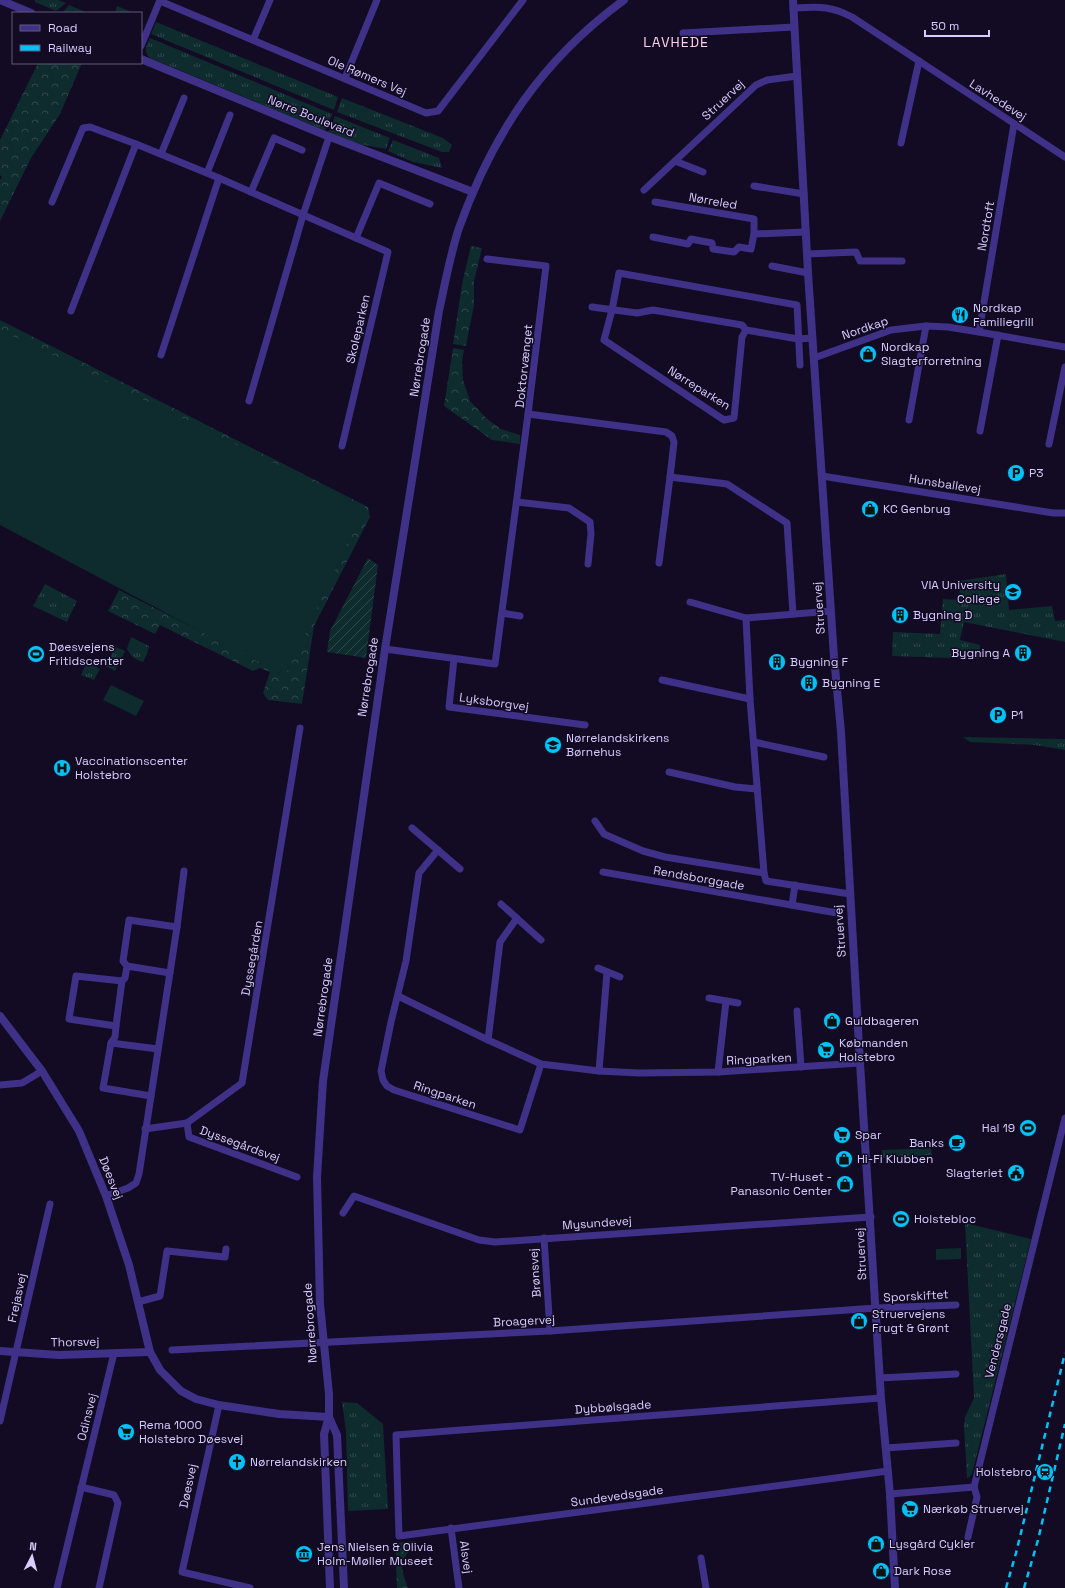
<svg xmlns="http://www.w3.org/2000/svg" width="1065" height="1588" font-family="'Space Grotesk',sans-serif">
  <style>
    .grass { fill: url(#grass-tufts) }
    .forest { fill: url(#forest-crowns) }
    .garden { fill: url(#garden-furrows) }
    .pitch { fill: #0e2b2e }
    .lines { fill: none; stroke-linecap: round; stroke-linejoin: round }
    .minor { stroke: #3f3187; stroke-width: 7 }
    .tertiary { stroke: #3f3187; stroke-width: 8 }
    .rail { stroke: #00c1f8; stroke-width: 2.5; stroke-dasharray: 6 5; stroke-linecap: butt }
    .labels { text-anchor: middle; stroke-width: 3; stroke-linejoin: round; paint-order: stroke }
    .street-label { font-size: 12px; fill: #d9cdff; stroke: #120b23 }
    .poi-label { font-size: 12px; fill: #d9cdff; stroke: #120b23; text-anchor: start }
    .quarter-label { font-size: 14px; letter-spacing: 1px; fill: #ffcfe8; stroke: #120b23 }
  </style>
  <defs>
    <pattern id="grass-tufts" width="24" height="20" patternUnits="userSpaceOnUse"><rect width="24" height="20" fill="#0e2b2e"/><path d="M3 7l-1-3M5 7V3M7 7l1-3M15 17l-1-3M17 17v-4M19 17l1-3" fill="none" stroke="#30494d"/></pattern>
    <pattern id="forest-crowns" width="20" height="18" patternUnits="userSpaceOnUse"><rect width="20" height="18" fill="#0e2b2e"/><path d="M2 6a3 3 0 1 1 6 0M12 15a3 3 0 1 1 6 0" fill="none" stroke="#30494d"/></pattern>
    <pattern id="garden-furrows" width="10" height="10" patternUnits="userSpaceOnUse"><rect width="10" height="10" fill="#0e2b2e"/><path d="M-1 1l2-2M0 10L10 0M9 11l2-2" fill="none" stroke="#30494d"/></pattern>
  </defs>
  <rect width="100%" height="100%" fill="#120b23"/>
  <!-- grass -->
  <g class="grass">
    <polygon points="35,0 58,0 66,3 56,11 35,2"/>
    <polygon points="69,5 88,13 62,13"/>
    <polygon points="117,6 134,13 115,13"/>
    <polygon points="156,22 338,97 334,110 151,34"/>
    <path d="M150,38l182,76 -6,15 -2,1 -174,-72c-7,-7 -4,-12 0,-20z"/>
    <polygon points="342,98 443,138 452,145 449,152 442,152 337,112"/>
    <polygon points="335,116 390,138 386,149 359,144 328,132"/>
    <polygon points="393,140 439,158 442,168 413,162 388,151"/>
    <polygon points="1006,574 1009,610 1052,606 1055,621 1065,620 1065,642 964,622 960,640 980,645 979,659 892,656 893,632 940,634 943,599 960,600 959,581"/>
    <polygon points="45,584 77,601 67,622 33,606"/>
    <path d="M131,637l18,9 -2,8 -4,8c-8,-2 -12,-6 -16,-13z"/>
    <polygon points="116,647 125,651 115,671 105,666"/>
    <polygon points="87,662 100,669 94,680 81,675"/>
    <polygon points="963,737 1065,739 1065,750 1035,745 970,742"/>
    <polygon points="931,1148 932,1155 882,1158 882,1150"/>
    <polygon points="965,1223 1031,1239 972,1474 967,1479 964,1427 965,1417 974,1398"/>
    <polygon points="342,1402 357,1403 383,1424 388,1509 348,1511 346,1431"/>
  </g>
  <!-- forest -->
  <g class="forest">
    <polygon points="38,63 82,63 60,114 31,158 0,221 0,180 2,177 0,175 0,140"/>
    <polygon points="471,246 482,248 474,281 474,305 466,346 453,344 462,284"/>
    <polygon points="0,320 368,507 370,517 314,626 302,704 268,700 263,693 270,672 260,668 253,671 160,625 155,634 108,611 119,590 282,672 0,336"/>
    <polygon points="453,348 464,350 462,361 463,380 470,401 487,419 501,429 520,435 520,444 492,440 444,406"/>
    <path d="M415,1541c-14,23 -17,20 -7,47h-11l-2,-45z"/>
  </g>
  <!-- garden -->
  <polygon class="garden" points="368,558 378,565 366,658 327,652 330,631"/>
  <!-- pitch -->
  <g class="pitch">
    <polygon points="0,330 365,507 285,676 0,525"/>
    <polygon points="111,685 144,701 136,716 103,700"/>
    <polygon points="961,1248 961,1259 936,1260 936,1249"/>
  </g>
  <g class="lines">
    <!-- minor -->
    <g class="minor">
      <polyline points="160,1 426,113 438,111 523,0"/>
      <path d="M793,8c24,-1 37,-3 59,9l213,140"/>
      <polyline points="683,33 794,27"/>
      <polyline points="253,40 270,0"/>
      <polyline points="141,46 160,0"/>
      <polyline points="345,78 377,0"/>
      <polyline points="901,143 919,61"/>
      <polyline points="161,154 184,98"/>
      <polyline points="675,161 703,172"/>
      <polyline points="207,173 230,115"/>
      <polyline points="754,186 804,194"/>
      <polyline points="644,190 756,85 767,80 797,76"/>
      <polyline points="251,192 274,138 302,150"/>
      <polyline points="52,202 83,128 90,127 136,144"/>
      <polyline points="655,202 754,219 754,234"/>
      <polyline points="653,237 688,244 691,239 712,243 713,249 734,252 739,247 751,249 754,234 806,232"/>
      <polyline points="356,238 379,183 430,204"/>
      <polyline points="807,254 856,252 860,261 902,261"/>
      <polyline points="487,259 546,266 528,414 666,432 672,436 674,442 670,477"/>
      <polyline points="772,266 808,273"/>
      <polyline points="592,307 637,313 653,310 742,325 746,330 798,339 812,338"/>
      <polyline points="71,311 136,144 219,178 388,252 342,446"/>
      <polyline points="746,330 742,337 734,418 724,420 604,340 612,310 619,273 797,305 800,365"/>
      <polyline points="979,332 1014,124"/>
      <polyline points="161,355 219,178"/>
      <polyline points="814,358 891,330 926,326 948,327 979,332 1065,347"/>
      <polyline points="249,401 303,215 329,137"/>
      <polyline points="909,420 926,326"/>
      <polyline points="980,431 998,335"/>
      <polyline points="1049,444 1065,367"/>
      <polyline points="822,476 1053,513 1065,513"/>
      <polyline points="517,502 569,508 590,522 591,534 588,564"/>
      <polyline points="659,563 670,477 727,484 787,523 793,614"/>
      <polyline points="690,602 746,618"/>
      <polyline points="831,611 746,618 750,699 764,873 766,881 850,894"/>
      <polyline points="502,613 520,616"/>
      <polyline points="385,649 495,664 528,414"/>
      <polyline points="454,659 449,707 585,725"/>
      <polyline points="662,680 750,699"/>
      <polyline points="754,742 824,757"/>
      <polyline points="669,772 735,787 757,789"/>
      <polyline points="595,821 604,834 643,851 665,857 764,873"/>
      <polyline points="412,828 460,869"/>
      <polyline points="438,850 419,873 406,961 391,1022 381,1071 383,1080 387,1086 394,1090 520,1130 541,1064"/>
      <polyline points="603,872 837,913"/>
      <polyline points="501,904 541,940"/>
      <polyline points="792,905 795,885"/>
      <polyline points="598,968 620,977"/>
      <polyline points="170,973 127,966 123,961 129,920 177,927"/>
      <polyline points="122,981 76,976 69,1019 116,1026 122,981 125,978 127,966"/>
      <polyline points="398,996 488,1040 541,1064 599,1071 639,1073 718,1072 860,1063"/>
      <polyline points="709,998 738,1003"/>
      <polyline points="797,1011 801,1067"/>
      <polyline points="488,1040 500,942 517,918"/>
      <polyline points="111,1043 115,1037 116,1026"/>
      <polyline points="599,1071 607,972"/>
      <polyline points="718,1072 726,1001"/>
      <polyline points="0,1085 22,1083 42,1071"/>
      <polyline points="151,1096 103,1088 111,1043 158,1049"/>
      <polyline points="187,1123 189,1137 297,1177"/>
      <polyline points="145,1129 187,1123 242,1083 300,728"/>
      <polyline points="106,1196 128,1188 136,1183 139,1174 177,927 184,871"/>
      <polyline points="343,1213 354,1196 479,1240 495,1242 871,1217"/>
      <polyline points="544,1238 550,1331"/>
      <polyline points="138,1302 160,1296 167,1251 225,1257 226,1249"/>
      <polyline points="172,1350 550,1331 876,1308 956,1305"/>
      <polyline points="880,1378 956,1374"/>
      <polyline points="881,1398 396,1435 399,1536 888,1471"/>
      <polyline points="219,1405 182,1572 250,1588"/>
      <polyline points="0,1421 50,1204"/>
      <polyline points="886,1448 956,1443"/>
      <polyline points="81,1487 114,1495 118,1503 99,1588"/>
      <polyline points="890,1494 974,1487 1065,1118"/>
      <polyline points="451,1528 459,1588"/>
      <polyline points="968,1537 977,1497 974,1487"/>
      <polyline points="701,1558 706,1588"/>
      <polyline points="57,1588 114,1353"/>
    </g>
    <!-- tertiary -->
    <g class="tertiary">
      <polyline points="0,0 31,13"/>
      <polyline points="793,0 808,273 834,657 841,732 860,1063 881,1398 890,1494 895,1588"/>
      <polyline points="141,59 325,135 473,192"/>
      <polyline points="0,1016 42,1071 79,1131 106,1196 129,1265 150,1352 160,1370 181,1391 196,1399 219,1405 279,1414 329,1417"/>
      <polyline points="0,1351 59,1355 150,1352"/>
      <polyline points="329,1417 337,1435 344,1588"/>
      <path d="M330,1588l-6,-154 5,-17v-23l-9,-90 -3,-127 6,-96 62,-432 54,-338c6,-27 11,-56 20,-83 34,-95 83,-168 165,-228"/>
    </g>
    <!-- rail -->
    <g class="rail">
      <polyline points="1006,1588 1016,1553 1065,1353"/>
      <polyline points="1024,1588 1038,1540 1065,1424"/>
    </g>
  </g>
  <!-- icons -->
  <defs>
    <g id="restaurant-disc" transform="scale(0.9)"><circle r="9.5" fill="#00c1f8" stroke="#120b23"/><path d="M-5-6h1v4h1v-4h1v4h1v-4h1v5L-1.5 .5V6h-2V.5L-5-1ZM5-6V6H3V1.5H1.5Q1.5-4 5-6Z" fill="#111"/></g>
    <g id="shop-disc" transform="scale(0.9)"><circle r="9.5" fill="#00c1f8" stroke="#120b23"/><path d="M-5-2.5h2.3a2.7 3.5 0 0 1 5.4 0H5L5.5 6h-11ZM-1.5-2.5h3a1.5 2.3 0 0 0-3 0Z" fill="#111"/></g>
    <g id="parking-disc" transform="scale(0.9)"><circle r="9.5" fill="#00c1f8" stroke="#120b23"/><path d="M-3.5-5.5H1a3.5 3.5 0 0 1 0 7H-1V5.5H-3.5ZM-1-3.4V-.6H.8a1.4 1.4 0 0 0 0-2.8Z" fill="#111"/></g>
    <g id="university-disc" transform="scale(0.9)"><circle r="9.5" fill="#00c1f8" stroke="#120b23"/><path d="M0-5L7-2L0 1L-7-2ZM-4 1L0 2.5L4 1V4Q0 6-4 4Z" fill="#111"/></g>
    <g id="building-disc" transform="scale(0.9)"><circle r="9.5" fill="#00c1f8" stroke="#120b23"/><path d="M-4-6H4V6H1V3H-1V6H-4ZM-2.5-4.3h1.7v1.8h-1.7ZM.8-4.3h1.7v1.8H.8ZM-2.5-1h1.7V.8h-1.7ZM.8-1h1.7V.8H.8Z" fill="#111"/></g>
    <g id="stadium-disc" transform="scale(0.9)"><circle r="9.5" fill="#00c1f8" stroke="#120b23"/><path d="M0-5a6.5 5 0 1 0 0 10a6.5 5 0 1 0 0-10ZM-3.5-1.8h7v3.6h-7Z" fill="#111"/></g>
    <g id="school-disc" transform="scale(0.9)"><circle r="9.5" fill="#00c1f8" stroke="#120b23"/><path d="M0-5L7-2L0 1L-7-2ZM-4 1L0 2.5L4 1V4Q0 6-4 4Z" fill="#111"/></g>
    <g id="hospital-disc" transform="scale(0.9)"><circle r="9.5" fill="#00c1f8" stroke="#120b23"/><path d="M-5-5h3v3.5h4V-5h3V5h-3V1.5h-4V5h-3Z" fill="#111"/></g>
    <g id="supermarket-disc" transform="scale(0.9)"><circle r="9.5" fill="#00c1f8" stroke="#120b23"/><path d="M-6-5.5h2.5l.6 2H6L4.5 2H-2.5L-4.4-4H-6ZM-1.5 3.2a1.3 1.3 0 1 0 .1 0ZM3 3.2a1.3 1.3 0 1 0 .1 0Z" fill="#111"/></g>
    <g id="cafe-disc" transform="scale(0.9)"><circle r="9.5" fill="#00c1f8" stroke="#120b23"/><path d="M-5.5-4.5H6V0H3Q3 3.5 0 3.5H-2.5Q-5.5 3.5-5.5 0ZM3-3.2v2h1.7v-2ZM-6 4.5H4V6H-6Z" fill="#111"/></g>
    <g id="civic-disc" transform="scale(0.9)"><circle r="9.5" fill="#00c1f8" stroke="#120b23"/><path d="M-.6-6.5H3V-4.5H.6V-3L4-1V1h2V6H-6V1h2V-1L-.6-3ZM-1.2 2.5V6h2.4V2.5Z" fill="#111"/></g>
    <g id="church-disc" transform="scale(0.9)"><circle r="9.5" fill="#00c1f8" stroke="#120b23"/><path d="M-1.2-6h2.4v3.5h3.3v2.4h-3.3V6h-2.4V-.1h-3.3v-2.4h3.3Z" fill="#111"/></g>
    <g id="station-disc" transform="scale(0.9)"><circle r="9.5" fill="#00c1f8" stroke="#120b23"/><path d="M-3-6H3Q5-6 5-4V2Q5 4 3 4L4.5 6H3L1.5 4h-3L-3 6H-4.5L-3 4Q-5 4-5 2V-4Q-5-6-3-6ZM-3.5-4v3h7v-3ZM-3.5 1v1.5H-2V1ZM2 1v1.5H3.5V1Z" fill="#111"/></g>
    <g id="museum-disc" transform="scale(0.9)"><circle r="9.5" fill="#00c1f8" stroke="#120b23"/><path d="M0-6L6-3V-2H-6V-3ZM-5-1h2V3h-2ZM-1-1h2V3h-2ZM3-1h2V3H3ZM-6 4H6V6H-6Z" fill="#111"/></g>
  </defs>
  <g fill-rule="evenodd">
    <use href="#restaurant-disc" x="960" y="315"/>
    <use href="#shop-disc" x="868" y="354"/>
    <use href="#parking-disc" x="1016" y="473"/>
    <use href="#shop-disc" x="870" y="509"/>
    <use href="#university-disc" x="1013" y="592"/>
    <use href="#building-disc" x="900" y="615"/>
    <use href="#building-disc" x="1023" y="653"/>
    <use href="#stadium-disc" x="36" y="654"/>
    <use href="#building-disc" x="777" y="662"/>
    <use href="#building-disc" x="809" y="683"/>
    <use href="#parking-disc" x="998" y="715"/>
    <use href="#school-disc" x="553" y="745"/>
    <use href="#hospital-disc" x="62" y="768"/>
    <use href="#shop-disc" x="832" y="1021"/>
    <use href="#supermarket-disc" x="826" y="1050"/>
    <use href="#stadium-disc" x="1028" y="1128"/>
    <use href="#supermarket-disc" x="842" y="1135"/>
    <use href="#cafe-disc" x="957" y="1143"/>
    <use href="#shop-disc" x="844" y="1159"/>
    <use href="#civic-disc" x="1016" y="1173"/>
    <use href="#shop-disc" x="845" y="1184"/>
    <use href="#stadium-disc" x="901" y="1219"/>
    <use href="#shop-disc" x="859" y="1321"/>
    <use href="#supermarket-disc" x="126" y="1432"/>
    <use href="#church-disc" x="237" y="1462"/>
    <use href="#station-disc" x="1045" y="1472"/>
    <use href="#supermarket-disc" x="910" y="1509"/>
    <use href="#shop-disc" x="876" y="1544"/>
    <use href="#museum-disc" x="304" y="1554"/>
    <use href="#shop-disc" x="881" y="1571"/>
  </g>
  <g class="labels">
    <!-- street labels -->
    <g class="street-label">
      <text transform="translate(367 76) rotate(23)" y="4">Ole Rømers Vej</text>
      <text transform="translate(723 100) rotate(-43)" y="4">Struervej</text>
      <text transform="translate(998 100) rotate(33)" y="4">Lavhedevej</text>
      <text transform="translate(311 116) rotate(22)" y="4">Nørre Boulevard</text>
      <text transform="translate(713 201) rotate(10)" y="4">Nørreled</text>
      <text transform="translate(986 226) rotate(-80)" y="4">Nordtoft</text>
      <text transform="translate(865 328) rotate(-19)" y="4">Nordkap</text>
      <text transform="translate(358 329) rotate(-77)" y="4">Skoleparken</text>
      <text transform="translate(420 357) rotate(-81)" y="4">Nørrebrogade</text>
      <text transform="translate(524 366) rotate(-84)" y="4">Doktorvænget</text>
      <text transform="translate(699 388) rotate(32)" y="4">Nørreparken</text>
      <text transform="translate(945 484) rotate(9)" y="4">Hunsballevej</text>
      <text transform="translate(819 608) rotate(-94)" y="4">Struervej</text>
      <text transform="translate(368 677) rotate(-81)" y="4">Nørrebrogade</text>
      <text transform="translate(494 702) rotate(8)" y="4">Lyksborgvej</text>
      <text transform="translate(699 878) rotate(10)" y="4">Rendsborggade</text>
      <text transform="translate(840 931) rotate(-94)" y="4">Struervej</text>
      <text transform="translate(252 958) rotate(-80)" y="4">Dyssegården</text>
      <text transform="translate(323 997) rotate(-82)" y="4">Nørrebrogade</text>
      <text transform="translate(759 1059) rotate(-3)" y="4">Ringparken</text>
      <text transform="translate(445 1095) rotate(18)" y="4">Ringparken</text>
      <text transform="translate(240 1144) rotate(20)" y="4">Dyssegårdsvej</text>
      <text transform="translate(111 1178) rotate(68)" y="4">Døesvej</text>
      <text transform="translate(597 1223) rotate(-4)" y="4">Mysundevej</text>
      <text transform="translate(861 1254) rotate(-93)" y="4">Struervej</text>
      <text transform="translate(535 1273) rotate(-94)" y="4">Brønsvej</text>
      <text transform="translate(916 1296) rotate(-3)" y="4">Sporskiftet</text>
      <text transform="translate(17 1298) rotate(-78)" y="4">Frejasvej</text>
      <text transform="translate(524 1321) rotate(-3)" y="4">Broagervej</text>
      <text transform="translate(310 1323) rotate(-94)" y="4">Nørrebrogade</text>
      <text transform="translate(998 1341) rotate(-76)" y="4">Vendersgade</text>
      <text transform="translate(75 1342) rotate(-1)" y="4">Thorsvej</text>
      <text transform="translate(613 1407) rotate(-4)" y="4">Dybbølsgade</text>
      <text transform="translate(87 1417) rotate(-76)" y="4">Odinsvej</text>
      <text transform="translate(188 1486) rotate(-78)" y="4">Døesvej</text>
      <text transform="translate(617 1496) rotate(-8)" y="4">Sundevedsgade</text>
      <text transform="translate(466 1557) rotate(82)" y="4">Alsvej</text>
    </g>
    <!-- poi labels -->
    <g class="poi-label">
      <text x="973" y="312">Nordkap<tspan x="973" dy="14">Familiegrill</tspan></text>
      <text x="881" y="351">Nordkap<tspan x="881" dy="14">Slagterforretning</tspan></text>
      <text x="1029" y="477">P3</text>
      <text x="883" y="513">KC Genbrug</text>
      <text x="1000" y="589" text-anchor="end">VIA University<tspan x="1000" dy="14">College</tspan></text>
      <text x="913" y="619">Bygning D</text>
      <text x="49" y="651">Døesvejens<tspan x="49" dy="14">Fritidscenter</tspan></text>
      <text x="1010" y="657" text-anchor="end">Bygning A</text>
      <text x="790" y="666">Bygning F</text>
      <text x="822" y="687">Bygning E</text>
      <text x="1011" y="719">P1</text>
      <text x="566" y="742">Nørrelandskirkens<tspan x="566" dy="14">Børnehus</tspan></text>
      <text x="75" y="765">Vaccinationscenter<tspan x="75" dy="14">Holstebro</tspan></text>
      <text x="845" y="1025">Guldbageren</text>
      <text x="839" y="1047">Købmanden<tspan x="839" dy="14">Holstebro</tspan></text>
      <text x="1015" y="1132" text-anchor="end">Hal 19</text>
      <text x="855" y="1139">Spar</text>
      <text x="944" y="1147" text-anchor="end">Banks</text>
      <text x="857" y="1163">Hi-Fi Klubben</text>
      <text x="1003" y="1177" text-anchor="end">Slagteriet</text>
      <text x="832" y="1181" text-anchor="end">TV-Huset -<tspan x="832" dy="14">Panasonic Center</tspan></text>
      <text x="914" y="1223">Holstebloc</text>
      <text x="872" y="1318">Struervejens<tspan x="872" dy="14">Frugt &amp; Grønt</tspan></text>
      <text x="139" y="1429">Rema 1000<tspan x="139" dy="14">Holstebro Døesvej</tspan></text>
      <text x="250" y="1466">Nørrelandskirken</text>
      <text x="1032" y="1476" text-anchor="end">Holstebro</text>
      <text x="923" y="1513">Nærkøb Struervej</text>
      <text x="889" y="1548">Lysgård Cykler</text>
      <text x="317" y="1551">Jens Nielsen &amp; Olivia<tspan x="317" dy="14">Holm-Møller Museet</tspan></text>
      <text x="894" y="1575">Dark Rose</text>
    </g>
    <!-- quarter labels -->
    <g class="quarter-label">
      <text x="676" y="47">LAVHEDE</text>
    </g>
  </g>
  <!-- legend -->
  <rect x="12" y="12" width="130" height="52" fill="#120b23" stroke="#62597b"/>
  <rect x="20" y="25" width="20" height="6" fill="#3f3187" stroke="#62597b"/>
  <text x="48" y="32" font-size="12" fill="#d9cdff">Road</text>
  <rect x="20" y="45" width="20" height="6" fill="#00c1f8" stroke="#62597b"/>
  <text x="48" y="52" font-size="12" fill="#d9cdff">Railway</text>
  <!-- north arrow -->
  <g transform="translate(32 1556) rotate(6)" stroke="#120b23" stroke-width="3" paint-order="stroke">
  <path d="M0-3L7 15L0 10L-7 15Z" fill="#d9cdff"/>
  <text y="-6" font-size="11" font-weight="bold" text-anchor="middle" fill="#d9cdff">N</text>
  </g>
  <!-- scale -->
  <path d="M925 30v6h64v-6" fill="none" stroke="#d9cdff" stroke-width="2"/>
  <text x="931" y="30" font-size="12" fill="#d9cdff" stroke="#120b23" stroke-width="3" paint-order="stroke">50 m</text>
</svg>
